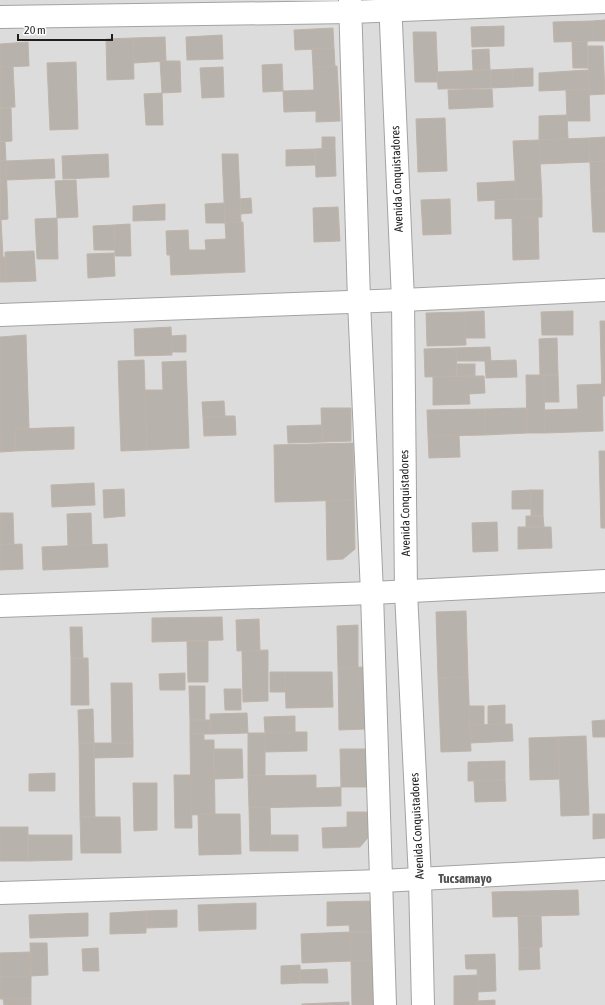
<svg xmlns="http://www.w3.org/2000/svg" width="605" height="1005" font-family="'Asap Condensed',sans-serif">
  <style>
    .residential { fill: #dddcdc }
    .building { fill: #b8b2ac; stroke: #bfb4aa }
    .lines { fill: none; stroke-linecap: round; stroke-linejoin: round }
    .minor-casing { stroke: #a3a3a3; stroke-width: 24 }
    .minor { stroke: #fff; stroke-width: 22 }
    .labels { text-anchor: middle; stroke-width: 3; stroke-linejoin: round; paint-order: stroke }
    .street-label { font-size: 12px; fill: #1f1f1f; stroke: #fff }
    .neighbourhood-label { font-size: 13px; font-weight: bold; fill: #525252; stroke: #fff }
  </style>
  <rect width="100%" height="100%" fill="#efede7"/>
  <!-- residential -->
  <rect class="residential" x="0" y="0" width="605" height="1005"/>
  <!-- building -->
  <g class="building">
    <polygon points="605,20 605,41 592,41 592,21"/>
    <polygon points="592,21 592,41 554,42 553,22"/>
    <polygon points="504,26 504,46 472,47 471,27"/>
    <polygon points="333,28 334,48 295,50 294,30"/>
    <polygon points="413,32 436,32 438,82 415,82"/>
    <polygon points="222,35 223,59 187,60 186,37"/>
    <polygon points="165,37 166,61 134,63 133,38"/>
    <polygon points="133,38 134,79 107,80 106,39"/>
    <polygon points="587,41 588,68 573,68 572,42"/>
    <polygon points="28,42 29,66 0,67 0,44"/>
    <polygon points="588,46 603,46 605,94 589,95"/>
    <polygon points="334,48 335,66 313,67 312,49"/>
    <polygon points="489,49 490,70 473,70 472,50"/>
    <polygon points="160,61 180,61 181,92 162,93"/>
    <polygon points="76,62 78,129 50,130 47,63"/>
    <polygon points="282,64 283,91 263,92 262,65"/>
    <polygon points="13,66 15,107 0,108 0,67"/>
    <polygon points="337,66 340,121 316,122 316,111 284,112 283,91 314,90 313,67"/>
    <polygon points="223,67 224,97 202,98 200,68"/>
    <polygon points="533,68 533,86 513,87 512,69"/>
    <polygon points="512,69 513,87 491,88 490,70"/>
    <polygon points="490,70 491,88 438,89 437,72"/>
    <polygon points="588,70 589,89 539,91 539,73"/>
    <polygon points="492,89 493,107 449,109 448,90"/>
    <polygon points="589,89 590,121 567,121 566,90"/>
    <polygon points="162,93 163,125 146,125 144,94"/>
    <polygon points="0,108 11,108 12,141 0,142"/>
    <polygon points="567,115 568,139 539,140 539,116"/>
    <polygon points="445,118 447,171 418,172 416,119"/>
    <polygon points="322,137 335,137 335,148 322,149"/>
    <polygon points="605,137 605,161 590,162 589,138"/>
    <polygon points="589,138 590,162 540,164 539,140"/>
    <polygon points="539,140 542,199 516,199 513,141"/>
    <polygon points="0,142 5,142 6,161 0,161"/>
    <polygon points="335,148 336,176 316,177 315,149"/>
    <polygon points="315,149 315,165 286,166 286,150"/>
    <polygon points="108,154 109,177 63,179 62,156"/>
    <polygon points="222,154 238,154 241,222 225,223"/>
    <polygon points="54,159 55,178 7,180 6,161"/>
    <polygon points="0,161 6,161 8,219 0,220"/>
    <polygon points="605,161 605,190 591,191 590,162"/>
    <polygon points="76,180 78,217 57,218 55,181"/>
    <polygon points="515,181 516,199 478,201 477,183"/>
    <polygon points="605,190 605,232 593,232 591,191"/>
    <polygon points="251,198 252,213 241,214 240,199"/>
    <polygon points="450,199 451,234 423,235 421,200"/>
    <polygon points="542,199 542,217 495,219 495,200"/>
    <polygon points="224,203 225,223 206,223 205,204"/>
    <polygon points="165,204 165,220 133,221 133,206"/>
    <polygon points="338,207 340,241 314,242 313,208"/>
    <polygon points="538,217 539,259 513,260 512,218"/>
    <polygon points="57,218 58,259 37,259 35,219"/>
    <polygon points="0,220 1,220 3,257 0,257"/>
    <polygon points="243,222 245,272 171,275 170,255 167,255 166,231 188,230 189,250 206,250 205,240 226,239 225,223"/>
    <polygon points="130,224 131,256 115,256 114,225"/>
    <polygon points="114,225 115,250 94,250 93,226"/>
    <polygon points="34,251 36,281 6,282 5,252"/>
    <polygon points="114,253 115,276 88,278 87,254"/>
    <polygon points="0,257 5,257 6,282 0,282"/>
    <polygon points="484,311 485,338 466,338 465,312"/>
    <polygon points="573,311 573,335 542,335 541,312"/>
    <polygon points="465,312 466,345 427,346 426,313"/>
    <polygon points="600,321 605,321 605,396 602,396"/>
    <polygon points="171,327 172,355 135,356 134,329"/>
    <polygon points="26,335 29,428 15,429 16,451 0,452 0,337"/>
    <polygon points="186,335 186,352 172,352 171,336"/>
    <polygon points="557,338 558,375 540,375 539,339"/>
    <polygon points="490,347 491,361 457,361 456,348"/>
    <polygon points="456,348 457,376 425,377 424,349"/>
    <polygon points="144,360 147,450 121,451 118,361"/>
    <polygon points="516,360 517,377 486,378 485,361"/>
    <polygon points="186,361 189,448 147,450 145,390 163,390 162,362"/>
    <rect x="457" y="364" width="18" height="12"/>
    <polygon points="526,375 544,375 545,433 527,433"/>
    <polygon points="544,375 558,375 559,402 544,402"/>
    <polygon points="475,376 484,376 485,393 469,394 470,404 433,405 433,377"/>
    <polygon points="602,384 603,431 545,433 544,410 578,409 577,385"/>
    <polygon points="224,401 225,416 203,417 202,402"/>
    <polygon points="321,408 351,408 351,441 322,442"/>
    <polygon points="527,408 527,433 485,435 485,409"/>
    <polygon points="485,409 485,435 428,436 427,410"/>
    <polygon points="225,416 235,416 236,435 204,436 203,417"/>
    <polygon points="322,425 322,442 288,443 287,426"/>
    <polygon points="74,427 74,449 16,451 15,429"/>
    <polygon points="459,435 460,457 429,458 428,436"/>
    <polygon points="353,443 354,500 275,502 274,445"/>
    <polygon points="599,451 605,451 605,528 601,528"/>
    <polygon points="94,483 95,505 52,507 51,485"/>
    <polygon points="124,489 125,516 104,518 103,490"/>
    <polygon points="531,490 531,509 512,509 512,491"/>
    <rect x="531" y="490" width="12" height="26"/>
    <polygon points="354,500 355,549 343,559 327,560 326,501"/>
    <polygon points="0,513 13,513 14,544 0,545"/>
    <polygon points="91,513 92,545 68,546 67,514"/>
    <polygon points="526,516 543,516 544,527 526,527"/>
    <polygon points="497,522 498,551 473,552 472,523"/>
    <polygon points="518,527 551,527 552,548 518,549"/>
    <polygon points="22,544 23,569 0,570 0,545"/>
    <polygon points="107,544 108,567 43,570 42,547"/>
    <polygon points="466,611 468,677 438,678 436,612"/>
    <polygon points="222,617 223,640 152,642 152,618"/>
    <polygon points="259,619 260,650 237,651 236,620"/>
    <polygon points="358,625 358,668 338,668 337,626"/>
    <polygon points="70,627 82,627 83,658 71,658"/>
    <polygon points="187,641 208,641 208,682 188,682"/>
    <polygon points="268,650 268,701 243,702 242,651"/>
    <polygon points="71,658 88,658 89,705 71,705"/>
    <polygon points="365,667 366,729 339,730 338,668"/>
    <polygon points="270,672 285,672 286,692 270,692"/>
    <polygon points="285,672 332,672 333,707 286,708"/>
    <polygon points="185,673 185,690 160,690 159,674"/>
    <polygon points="468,677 471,751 441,752 438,678"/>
    <polygon points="111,683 132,683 133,743 112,743"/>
    <polygon points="189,686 205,686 205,720 190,720"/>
    <polygon points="224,689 241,689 241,710 225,710"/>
    <polygon points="505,705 505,724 488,725 488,706"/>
    <polygon points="469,706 484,706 484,725 470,725"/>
    <polygon points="93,709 94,743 79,743 78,710"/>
    <polygon points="247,713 248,733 210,734 210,714"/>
    <polygon points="295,716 295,732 265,733 264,717"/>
    <rect x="190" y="720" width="20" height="14"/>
    <polygon points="605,720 605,737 593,737 592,721"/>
    <polygon points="512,724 513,741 471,743 470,725"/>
    <polygon points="295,732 307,732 307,751 265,752 265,733"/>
    <rect x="248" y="733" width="17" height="43"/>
    <polygon points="190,734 204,734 204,740 214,740 215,814 191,815"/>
    <polygon points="586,736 589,815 561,816 558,737"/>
    <polygon points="558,737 560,779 530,780 529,738"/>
    <polygon points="79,743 94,743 95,817 80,817"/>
    <polygon points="94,743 133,743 133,757 94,758"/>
    <polygon points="214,749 242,749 243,778 214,779"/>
    <polygon points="340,749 368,749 369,787 341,787"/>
    <polygon points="505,761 505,780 468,781 468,762"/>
    <polygon points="55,773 55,791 29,791 29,774"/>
    <polygon points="174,775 191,775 192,828 175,828"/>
    <polygon points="316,775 316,788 341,787 341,806 249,808 248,776"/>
    <polygon points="505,780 506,801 475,802 474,781"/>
    <polygon points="133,783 157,783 157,830 134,831"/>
    <polygon points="270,807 271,851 250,851 249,808"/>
    <polygon points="347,812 370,812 371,834 360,847 323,848 322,828 347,827"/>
    <polygon points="198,814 240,814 241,854 199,855"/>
    <polygon points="593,814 605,814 605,838 593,839"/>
    <polygon points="80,817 120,817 121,853 81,853"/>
    <rect x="0" y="827" width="28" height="34"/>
    <polygon points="28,835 72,835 72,860 28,861"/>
    <polygon points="270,835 298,835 298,851 271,851"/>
    <polygon points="578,890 579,915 493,917 492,892"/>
    <polygon points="373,901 375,932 350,932 349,925 327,926 327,902"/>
    <polygon points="256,903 256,929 199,931 198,905"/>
    <polygon points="177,910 177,927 146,928 146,911"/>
    <polygon points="146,911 146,933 110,934 110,913"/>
    <polygon points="88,913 88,936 30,938 29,915"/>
    <polygon points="518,916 541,916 542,947 519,948"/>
    <polygon points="350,932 375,932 376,960 351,961"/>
    <polygon points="350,932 351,961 302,963 301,934"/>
    <polygon points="30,943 47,943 48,975 31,976"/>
    <polygon points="539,947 540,969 519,970 519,948"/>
    <polygon points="98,948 99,971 83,971 82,949"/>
    <polygon points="30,952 31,976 0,977 0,953"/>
    <polygon points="495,954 496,991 478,992 477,969 466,969 465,955"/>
    <polygon points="376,960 377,1005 352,1005 351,961"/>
    <polygon points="300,965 301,983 281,984 281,966"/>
    <polygon points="327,969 328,983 301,983 300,970"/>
    <polygon points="478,975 478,1005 454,1005 454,976"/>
    <polygon points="31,976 31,998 0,999 0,977"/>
    <polygon points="31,998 31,1005 4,1005 3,999"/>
    <polygon points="495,1000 495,1005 478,1005 478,1001"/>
    <polygon points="349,1002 349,1005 302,1005 302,1004"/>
  </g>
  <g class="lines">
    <!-- minor casing -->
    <g class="minor-casing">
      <g id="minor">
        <polyline points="350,0 359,301 372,593 385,1005"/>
        <polyline points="390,0 403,300 406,592 420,879 423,1005"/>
        <polyline points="0,17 351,12 605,2"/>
        <polyline points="0,315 403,300 605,290"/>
        <polyline points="0,606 372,593 605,581"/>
        <polyline points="0,893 382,881 605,869"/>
      </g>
    </g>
    <!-- minor -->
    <use href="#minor" class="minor"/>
  </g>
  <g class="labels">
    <!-- street labels -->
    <g class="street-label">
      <text transform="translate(397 179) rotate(-92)" y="4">Avenida Conquistadores</text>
      <text transform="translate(405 503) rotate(-91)" y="4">Avenida Conquistadores</text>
      <text transform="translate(417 826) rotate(-93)" y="4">Avenida Conquistadores</text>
    </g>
    <!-- neighbourhood labels -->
    <g class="neighbourhood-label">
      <text x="465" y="883">Tucsamayo</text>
    </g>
  </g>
  <!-- scale -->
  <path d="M18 34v6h94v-6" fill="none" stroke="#1f1f1f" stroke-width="2"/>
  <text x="24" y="34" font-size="12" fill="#1f1f1f" stroke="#ffffff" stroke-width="3" paint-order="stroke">20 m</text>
</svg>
